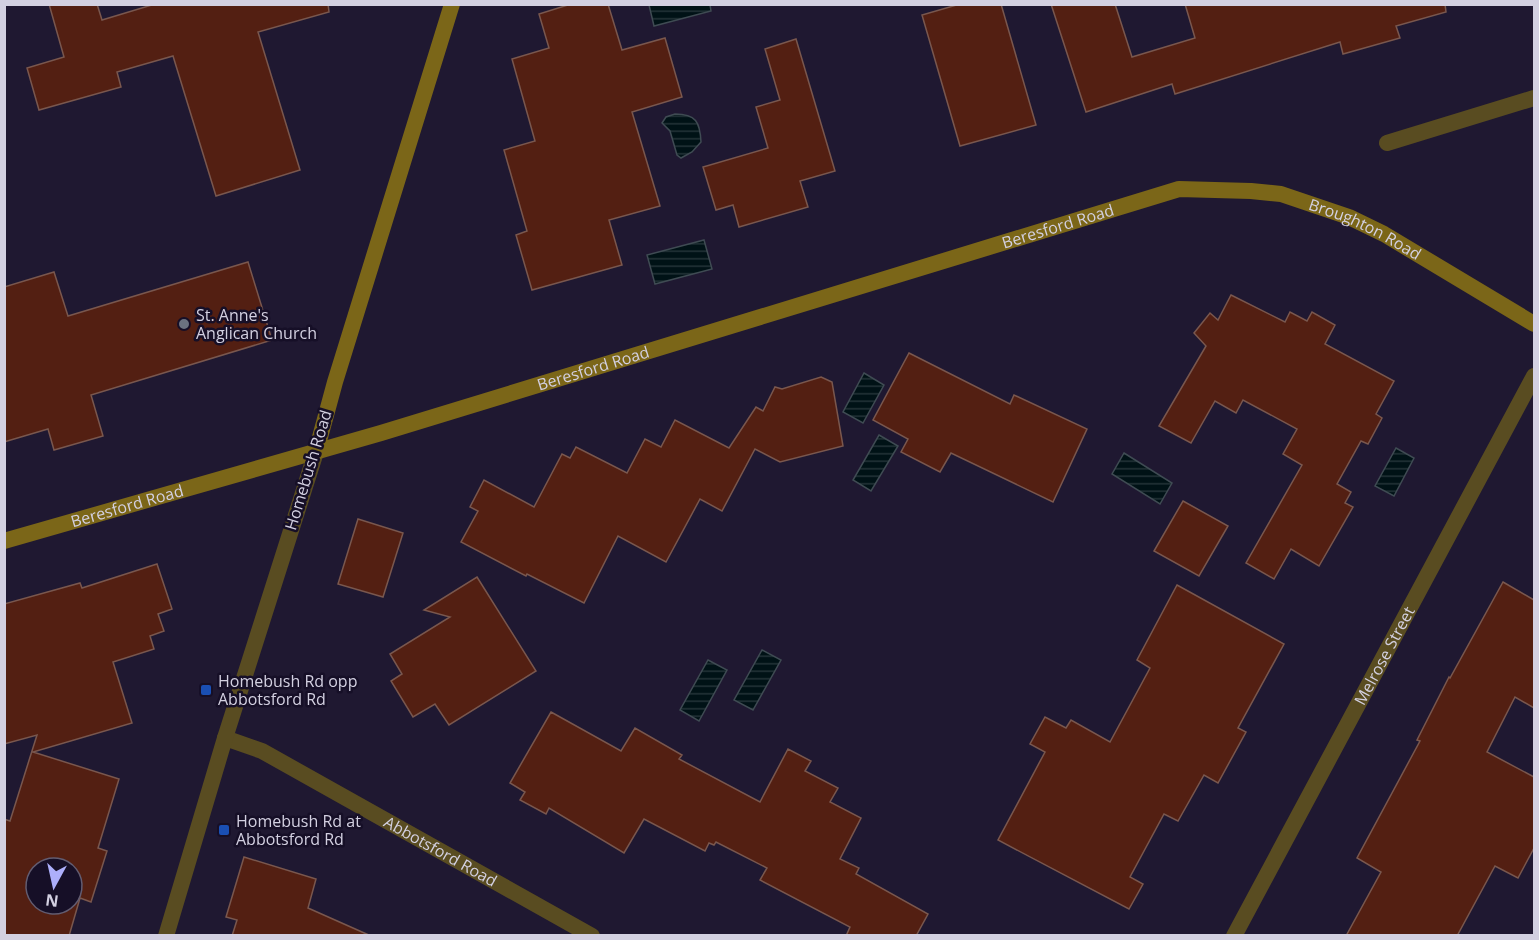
<svg xmlns="http://www.w3.org/2000/svg" width="1539" height="940" font-family="'Open Sans',sans-serif">
  <style>
    .water { fill: url(#water-rules); stroke: #3f4b53; stroke-width: 1.5 }
    .building { fill: #531f12; stroke: #79574e; stroke-width: 1.5; fill-rule: evenodd }
    .lines { fill: none; stroke-linecap: round; stroke-linejoin: round }
    .minor { stroke: #594c21; stroke-width: 16 }
    .tertiary { stroke: #594c21; stroke-width: 16 }
    .secondary { stroke: #7b6618; stroke-width: 16 }
    .worship-dot { fill: #6b7280; stroke: #160f27; stroke-width: 2 }
    .transit-dot { fill: #1a4fb4; stroke: #160f27; stroke-width: 2 }
    .labels { text-anchor: middle; stroke-width: 5; stroke-linejoin: round; paint-order: stroke }
    .street-label { font-size: 16px; fill: #d3d0e1; stroke: #160f27 }
    .poi-label { font-size: 16px; fill: #d3d0e1; stroke: #160f27; text-anchor: start }
  </style>
  <defs>
    <pattern id="water-rules" width="6" height="5" patternUnits="userSpaceOnUse" patternTransform="scale(1.5)"><rect width="6" height="5" fill="#001216"/><path d="M0 2.5h6" fill="none" stroke="#243338"/></pattern>
  </defs>
  <rect width="100%" height="100%" fill="#1f1831"/>
  <!-- water -->
  <g class="water">
    <polygon points="649,5 710,5 711,11 654,26"/>
    <path d="M675,114c21,0 25,8 26,28l-9,10 -11,6 -4,-3 -7,-24 -8,-8 4,-6z"/>
    <polygon points="704,240 712,269 655,284 647,255"/>
    <polygon points="864,373 884,385 863,423 843,412"/>
    <polygon points="879,435 898,446 871,491 853,480"/>
    <polygon points="1396,448 1414,458 1394,496 1375,486"/>
    <polygon points="1124,453 1172,483 1160,504 1112,474"/>
    <polygon points="762,650 781,660 753,710 734,700"/>
    <polygon points="708,660 727,670 699,721 680,710"/>
  </g>
  <!-- building -->
  <g class="building">
    <polygon points="49,4 97,4 102,20 155,4 328,4 329,12 258,32 300,170 216,196 173,56 117,72 121,87 39,110 27,68 64,57"/>
    <polygon points="571,4 608,4 622,50 665,38 682,97 632,112 660,206 609,220 622,265 532,290 516,235 527,231 504,150 535,141 512,59 549,48 539,14"/>
    <polygon points="960,4 1001,4 1036,125 960,146 922,15"/>
    <polygon points="1051,4 1115,4 1132,57 1195,38 1185,4 1445,4 1446,12 1396,26 1400,38 1343,54 1340,42 1175,94 1172,84 1086,112"/>
    <polygon points="796,39 835,171 800,181 808,207 739,227 733,205 716,210 703,167 768,148 756,107 780,100 765,49"/>
    <polygon points="248,262 272,340 91,395 103,436 54,450 48,429 4,442 4,287 54,272 68,316"/>
    <polygon points="1231,295 1285,322 1290,312 1307,321 1312,312 1335,325 1325,344 1394,381 1376,414 1382,418 1368,444 1361,441 1337,484 1351,492 1345,503 1353,507 1319,566 1291,549 1274,579 1246,563 1302,465 1283,454 1297,429 1243,400 1236,413 1215,401 1191,443 1159,426 1206,346 1194,333 1210,313 1218,320"/>
    <polygon points="909,353 1010,404 1014,395 1087,429 1053,502 951,453 940,472 901,452 908,439 873,420"/>
    <polygon points="821,377 832,382 843,446 780,462 755,449 722,511 700,499 666,562 618,536 584,603 527,574 526,576 461,542 478,511 470,507 484,480 534,507 562,454 570,458 576,447 627,473 645,439 661,447 675,420 729,448 756,407 763,411 775,387 782,389"/>
    <polygon points="1183,501 1228,526 1199,576 1154,551"/>
    <polygon points="358,519 403,533 383,597 338,584"/>
    <path d="M157,564l15,45 -14,5 6,17 -14,5 4,13 -41,13 19,61 -99,29 86,27 -21,69 9,3 -16,51 -11,-4 -11,38h-65v-117l6,2 27,-86 -33,9v-140l76,-21 2,5zM36,868h36v36h-36z"/>
    <polygon points="477,577 536,671 449,725 435,704 413,717 391,681 402,674 390,654 450,617 424,610"/>
    <polygon points="1503,582 1534,600 1534,708 1515,697 1487,752 1534,777 1534,848 1518,878 1495,866 1457,936 1346,936 1381,872 1357,858 1420,741 1417,740 1449,677 1450,678"/>
    <polygon points="1177,585 1284,644 1238,728 1246,732 1218,783 1204,775 1178,821 1164,814 1130,877 1143,884 1129,909 998,840 1045,752 1030,744 1045,717 1066,728 1071,720 1110,742 1150,668 1137,660"/>
    <polygon points="551,712 621,751 635,728 682,755 679,759 760,802 788,749 811,761 805,771 838,788 830,802 861,818 840,859 859,868 856,874 928,914 916,936 846,936 850,927 760,880 767,868 716,842 714,845 709,843 705,851 644,819 624,853 549,808 546,814 520,800 525,792 510,783"/>
    <polygon points="244,857 316,879 308,908 371,936 232,936 237,920 226,917"/>
  </g>
  <g class="lines">
    <!-- minor -->
    <g class="minor">
      <polyline points="1387,143 1534,98"/>
      <path id="s1" d="M225,738l37,13 330,185"/>
      <path id="s2" d="M1234,936l300,-560"/>
    </g>
    <!-- tertiary -->
    <polyline class="tertiary" points="166,936 225,738 316,452"/>
    <!-- secondary -->
    <g class="secondary">
      <polyline points="316,452 335,382 452,4"/>
      <path id="s3" d="M4,541l377,-108 798,-244 72,2 30,3 68,23 35,17 150,90"/>
    </g>
  </g>
  <!-- markers -->
  <circle class="worship-dot" cx="184" cy="324" r="6"/>
  <g class="transit-dot">
    <rect x="200" y="684" width="12" height="12" rx="3"/>
    <rect x="218" y="824" width="12" height="12" rx="3"/>
  </g>
  <g class="labels">
    <!-- street labels -->
    <g class="street-label">
      <text dy="6" stroke="none"><textPath href="#s3" startOffset="1100">Beresford Road</textPath></text>
      <text dy="6" stroke="none"><textPath href="#s3" startOffset="1420">Broughton Road</textPath></text>
      <text dy="6" stroke="none"><textPath href="#s3" startOffset="614">Beresford Road</textPath></text>
      <text transform="translate(308 470) rotate(-73)" y="6">Homebush Road</text>
      <text dy="6" stroke="none"><textPath href="#s3" startOffset="128">Beresford Road</textPath></text>
      <text dy="6" stroke="none"><textPath href="#s2" startOffset="318">Melrose Street</textPath></text>
      <text dy="6" stroke="none"><textPath href="#s1" startOffset="244">Abbotsford Road</textPath></text>
    </g>
    <!-- poi labels -->
    <g class="poi-label">
      <text x="196" y="321">St. Anne's<tspan x="196" dy="18">Anglican Church</tspan></text>
      <text x="218" y="687">Homebush Rd opp<tspan x="218" dy="18">Abbotsford Rd</tspan></text>
      <text x="236" y="827">Homebush Rd at<tspan x="236" dy="18">Abbotsford Rd</tspan></text>
    </g>
  </g>
  <!-- border -->
  <rect width="1539" height="940" fill="none" stroke="#d3d0e1" stroke-width="12"/>
  <!-- north arrow -->
  <g transform="translate(54 886) rotate(188)"><circle r="28" fill="#160f27" stroke="#625c71" stroke-width="1.5"/>
  <path d="M0-4.5L10 22L0 15L-10 22Z" fill="#adaffb"/>
  <text y="-9" font-size="16" font-weight="bold" text-anchor="middle" fill="#d3d0e1">N</text>
  </g>
</svg>
